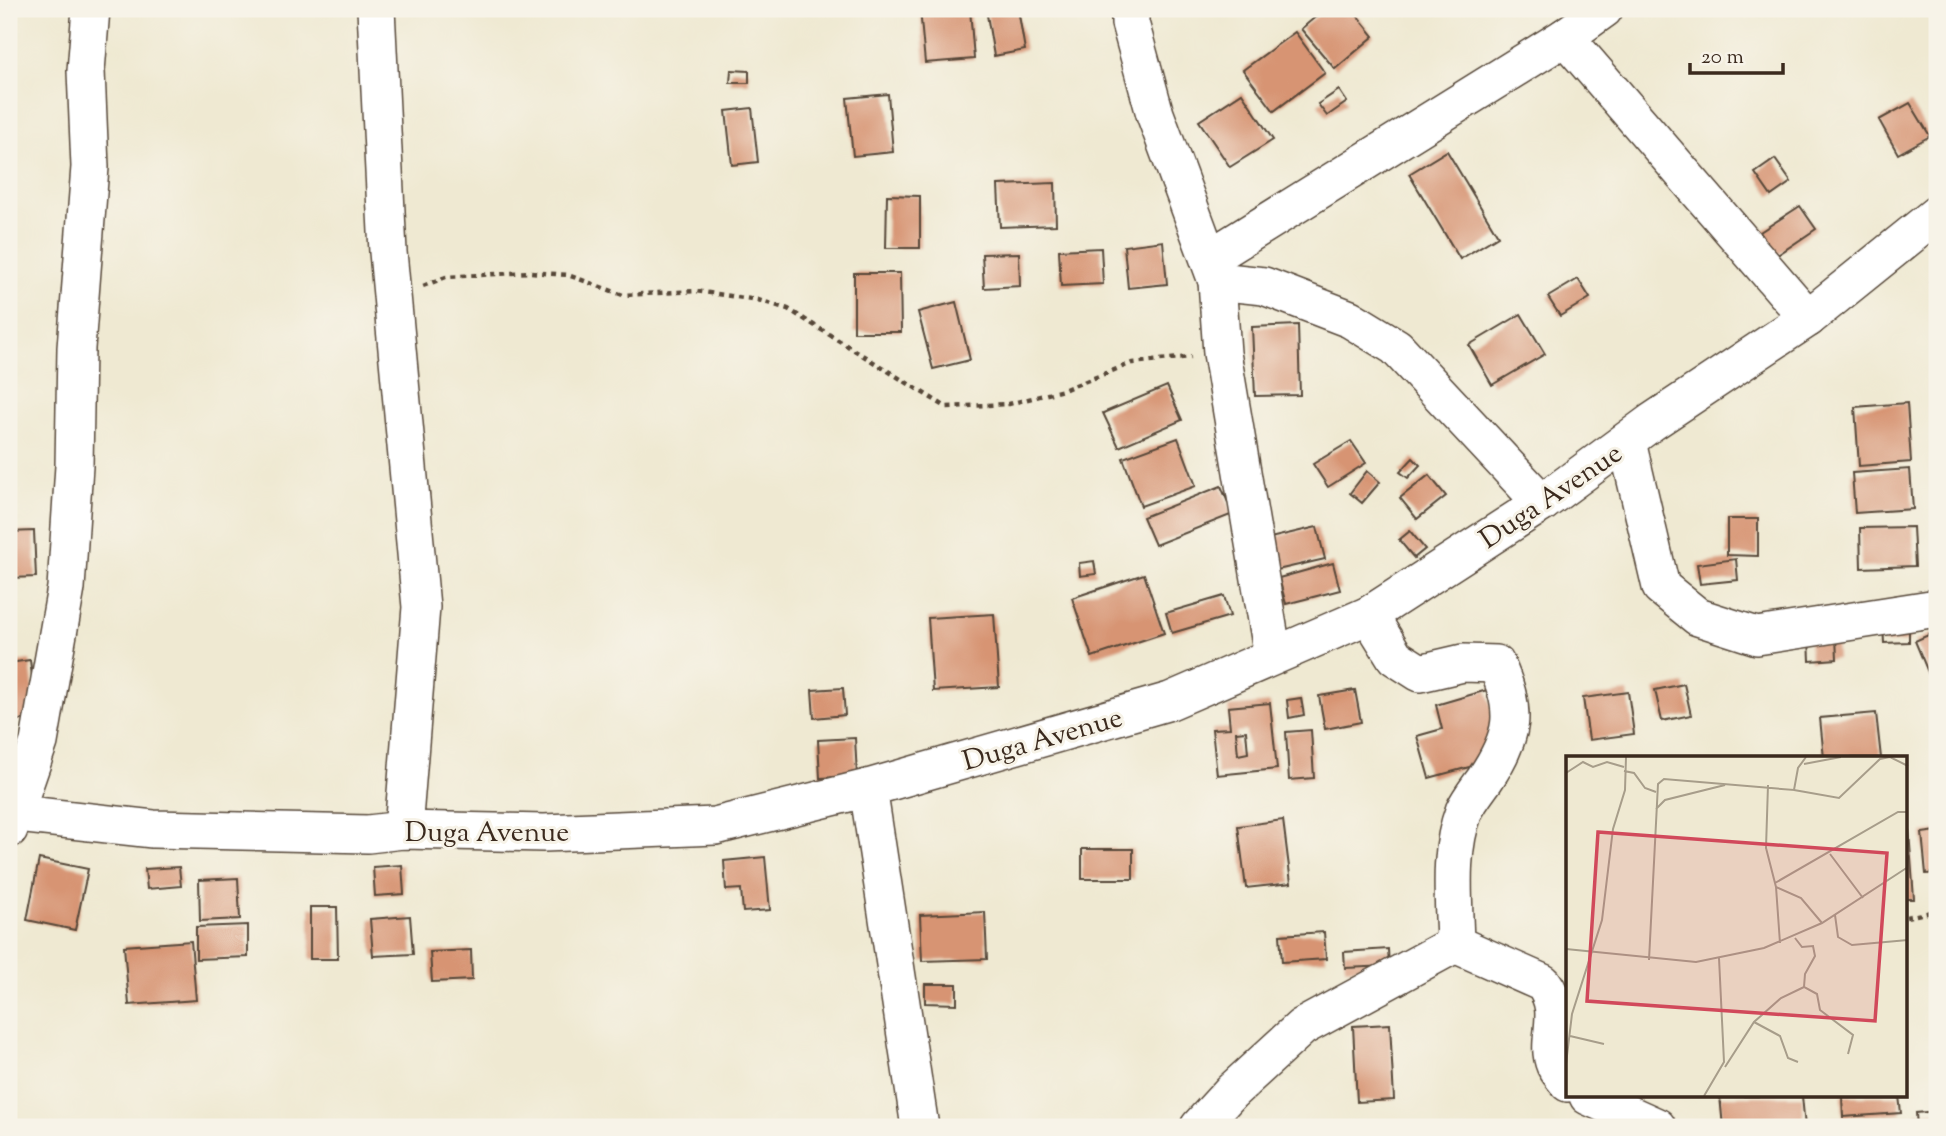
<svg xmlns="http://www.w3.org/2000/svg" width="1946" height="1136" font-family="'Sorts Mill Goudy',serif">
  <style>
    .building { fill: #d79473; fill-rule: evenodd }
    .lines { fill: none; stroke-linecap: round; stroke-linejoin: round }
    .minor-casing { stroke: #564739; stroke-width: 40 }
    .path { stroke: #564739; stroke-width: 4.5; stroke-dasharray: 5 5; stroke-linecap: butt }
    .minor { stroke: #fff; stroke-width: 37 }
    .labels { text-anchor: middle; stroke-width: 6; stroke-linejoin: round; paint-order: stroke }
    .street-label { font-size: 28px; fill: #3b2a1e; stroke: #f7f3e8 }
    .inset-road { fill: none; stroke: #a79d8a; stroke-width: 2 }
    .view { fill: #d1495b; fill-opacity: 0.15; stroke: #d1495b; stroke-width: 3.5 }
    .inset-edge { fill: none; stroke: #3b2a1e; stroke-width: 3.5 }
  </style>
  <rect width="100%" height="100%" fill="#f7f3e8"/>
  <filter id="ink" filterUnits="userSpaceOnUse"><feTurbulence type="fractalNoise" baseFrequency=".0143" numOctaves="2"/><feDisplacementMap in="SourceGraphic" scale="14" xChannelSelector="R" yChannelSelector="G"/><feConvolveMatrix kernelMatrix="1 2 1 2 8 2 1 2 1" color-interpolation-filters="sRGB"/></filter>
  <filter id="wash" filterUnits="userSpaceOnUse"><feTurbulence type="fractalNoise" baseFrequency=".00686" numOctaves="4" result="noise"/><feDisplacementMap in="SourceGraphic" scale="28" xChannelSelector="R" yChannelSelector="G"/><feGaussianBlur stdDeviation="1.57" result="paint"/><feColorMatrix in="noise" values="0 0 0 0 0 0 0 0 0 0 0 0 0 0 0 0 0 1.4 0 .05"/><feComposite in="paint" operator="in"/></filter>
  <g filter="url(#wash)">
    <rect width="100%" height="100%" fill="#efe9d2"/>
    <g id="blocks">
      <!-- building -->
      <g class="building">
        <polygon points="920,9 970,9 974,59 925,63"/>
        <polygon points="986,9 1018,9 1025,50 994,56"/>
        <polygon points="1325,9 1352,9 1374,36 1335,69 1301,29"/>
        <polygon points="1295,32 1325,73 1274,111 1243,70"/>
        <polygon points="9,61 13,61 15,121 9,122"/>
        <polygon points="731,70 749,71 749,83 730,83"/>
        <polygon points="1339,90 1347,102 1327,116 1318,104"/>
        <polygon points="1242,93 1273,140 1230,167 1199,121"/>
        <polygon points="888,94 893,152 853,156 847,98"/>
        <polygon points="1910,103 1930,136 1898,154 1879,120"/>
        <polygon points="752,108 758,162 732,165 726,111"/>
        <polygon points="1447,151 1498,236 1460,259 1409,174"/>
        <polygon points="1775,159 1791,182 1771,196 1755,173"/>
        <polygon points="1055,183 1056,225 1000,227 998,185"/>
        <polygon points="887,195 920,196 920,248 886,248"/>
        <polygon points="1800,206 1816,229 1776,256 1760,232"/>
        <polygon points="1163,241 1167,284 1128,288 1124,246"/>
        <polygon points="1101,248 1103,284 1061,286 1059,250"/>
        <polygon points="1019,253 1020,286 984,288 982,254"/>
        <polygon points="854,273 900,273 901,332 854,332"/>
        <polygon points="1578,279 1590,298 1560,316 1548,297"/>
        <polygon points="1937,279 1937,290 1935,292 1930,282"/>
        <polygon points="956,302 970,360 933,369 918,312"/>
        <polygon points="1521,314 1545,354 1492,385 1469,345"/>
        <polygon points="1298,325 1300,395 1255,396 1252,327"/>
        <polygon points="1167,386 1182,420 1119,447 1103,413"/>
        <polygon points="9,399 11,399 13,434 9,434"/>
        <polygon points="1907,403 1911,462 1859,466 1855,407"/>
        <polygon points="1178,438 1196,486 1141,506 1123,458"/>
        <polygon points="1351,441 1366,463 1328,487 1313,464"/>
        <polygon points="1413,458 1420,465 1408,478 1400,472"/>
        <polygon points="1910,469 1913,509 1855,513 1852,473"/>
        <polygon points="1367,471 1380,482 1362,503 1350,493"/>
        <polygon points="1429,475 1446,496 1417,519 1400,498"/>
        <polygon points="1221,486 1233,514 1155,545 1143,517"/>
        <polygon points="1727,519 1758,519 1758,556 1727,555"/>
        <polygon points="1317,527 1325,559 1277,570 1270,538"/>
        <polygon points="1913,527 1915,566 1861,568 1860,528"/>
        <polygon points="34,531 36,577 9,578 9,532"/>
        <polygon points="1410,531 1425,549 1414,558 1399,540"/>
        <polygon points="1736,559 1738,580 1700,584 1697,564"/>
        <polygon points="1094,561 1096,574 1080,576 1079,563"/>
        <polygon points="1333,563 1340,590 1286,604 1279,578"/>
        <polygon points="1144,574 1164,633 1092,657 1072,598"/>
        <polygon points="1224,596 1230,616 1172,633 1166,613"/>
        <polygon points="994,614 999,687 933,691 928,618"/>
        <polygon points="1883,624 1909,624 1909,642 1884,643"/>
        <polygon points="1937,631 1937,674 1930,677 1915,641"/>
        <polygon points="1836,636 1837,659 1810,661 1809,638"/>
        <polygon points="30,660 37,718 9,721 9,663"/>
        <polygon points="1684,684 1691,715 1662,721 1655,690"/>
        <polygon points="843,688 845,715 814,718 812,690"/>
        <polygon points="1355,690 1361,722 1325,729 1319,696"/>
        <polygon points="1487,690 1506,757 1429,778 1417,736 1442,729 1436,705"/>
        <polygon points="1628,692 1634,734 1589,740 1583,698"/>
        <polygon points="1301,698 1304,715 1289,718 1287,700"/>
        <path d="M1270,703l7,66 -60,6 -5,-46 18,-1 -2,-21zM1246,731l2,22 -10,2 -2,-23z"/>
        <polygon points="1876,713 1881,758 1824,758 1820,718"/>
        <polygon points="1311,730 1314,778 1289,780 1286,732"/>
        <polygon points="855,738 857,776 820,778 818,740"/>
        <polygon points="1283,820 1291,883 1246,888 1238,826"/>
        <polygon points="1906,831 1909,831 1914,899 1906,899"/>
        <polygon points="1937,831 1937,873 1926,874 1922,833"/>
        <rect x="1082" y="849" width="51" height="30"/>
        <polygon points="765,857 770,910 743,912 741,889 726,890 724,861"/>
        <polygon points="39,859 88,869 75,930 27,920"/>
        <polygon points="402,865 404,894 375,896 373,867"/>
        <polygon points="179,867 181,886 147,889 145,869"/>
        <polygon points="238,878 240,919 200,921 199,880"/>
        <polygon points="310,907 337,907 338,959 310,959"/>
        <polygon points="985,912 987,959 922,961 920,915"/>
        <polygon points="410,916 413,954 373,956 370,919"/>
        <polygon points="248,925 248,957 196,959 196,927"/>
        <polygon points="1324,932 1326,959 1282,962 1280,935"/>
        <polygon points="191,941 196,1000 129,1005 124,946"/>
        <polygon points="1388,949 1389,966 1345,968 1344,952"/>
        <polygon points="471,950 472,980 432,982 430,952"/>
        <polygon points="925,984 957,984 957,1004 925,1003"/>
        <polygon points="1390,1024 1394,1100 1357,1102 1353,1026"/>
        <polygon points="1720,1096 1802,1096 1805,1127 1723,1127"/>
        <polygon points="1842,1096 1899,1096 1901,1113 1843,1117"/>
        <polygon points="1937,1111 1937,1127 1917,1127 1916,1113"/>
      </g>
    </g>
  </g>
  <g filter="url(#ink)">
    <use href="#blocks" fill-opacity="0" stroke="#564739" stroke-width="2"/>
    <g class="lines">
      <!-- minor casing -->
      <g class="minor-casing">
        <g id="minor">
          <polyline points="376,9 388,252 421,607 403,830"/>
          <polyline points="1130,9 1130,23 1155,114 1217,281 1222,353 1273,656"/>
          <polyline points="1565,37 1808,318"/>
          <polyline points="1210,258 1565,37 1604,9"/>
          <polyline points="1217,281 1264,286 1350,319 1396,347 1542,503"/>
          <polyline points="1627,442 1661,587 1698,617 1757,636 1937,608"/>
          <path d="M1369,615l26,42 25,16 43,-10 33,1c22,47 18,72 -11,115 -7,10 -16,21 -21,32 -16,42 -10,89 -9,133l88,39c23,30 1,56 12,82 3,6 9,13 13,18"/>
          <polyline points="868,788 920,1127"/>
          <polyline points="9,813 153,829 368,834 403,830 544,833 715,826 868,788 1170,701 1369,615 1542,503 1652,422 1808,318 1937,214"/>
          <polyline points="9,829 39,742 66,588 74,466 76,348 90,167 86,71 91,9"/>
          <polyline points="1588,1096 1657,1127"/>
          <polyline points="1199,1127 1231,1092 1302,1027 1455,944"/>
        </g>
      </g>
      <!-- path -->
      <g class="path">
        <polyline points="423,286 446,277 530,272 568,275 623,295 696,291 758,300 788,309 946,407 1009,404 1063,390 1132,363 1191,357"/>
        <polyline points="1906,917 1937,911"/>
      </g>
      <!-- minor -->
      <use href="#minor" class="minor"/>
    </g>
  </g>
  <g class="labels">
    <!-- street labels -->
    <g class="street-label">
      <text transform="translate(1550 495) rotate(-34)" y="10">Duga Avenue</text>
      <text transform="translate(1042 738) rotate(-16)" y="10">Duga Avenue</text>
      <text x="487" y="841">Duga Avenue</text>
    </g>
  </g>
  <!-- overview -->
  <g transform="translate(1566 756)">
    <rect width="341" height="341" fill="#efe9d2"/>
    <path class="inset-road" d="M238,8l37,-7M58,15l10,2 11,15 11,4M0,17l17,-11 10,5 14,-5 17,5M202,29l-2,63 10,39 4,56M228,34l45,8 41,-39 10,-2 18,9M90,53l9,-9 60,-15M264,98l33,44M209,127l123,-71h10M210,131l25,11 21,25M269,159l3,22 14,8 56,-5M229,182l7,9 11,-1 2,10 -10,18 -1,13 13,7 3,16 33,25 -5,19M0,193l130,13 68,-14 58,-25 86,-56M83,204l9,-176 6,-5 130,11 4,-22 8,-11M188,266l26,14 8,22 10,4M4,280l34,8M0,308l6,-50 30,-94 11,-91 12,-39 1,-33M159,311l29,-45 27,-24 23,-11M138,340l20,-34 -5,-104"/>
    <path class="view" d="M32,76l289,21 -12,168 -288,-20z"/>
    <rect width="341" height="341" class="inset-edge"/>
  </g>
  <!-- margin -->
  <rect width="1946" height="1136" fill="none" stroke="#f7f3e8" stroke-width="35"/>
  <!-- scale -->
  <path d="M1690 63v10h93v-10" fill="none" stroke="#3b2a1e" stroke-width="3.5"/>
  <text x="1701" y="63" font-size="21" fill="#3b2a1e" stroke="#f7f3e8" stroke-width="5" paint-order="stroke">20 m</text>
</svg>
